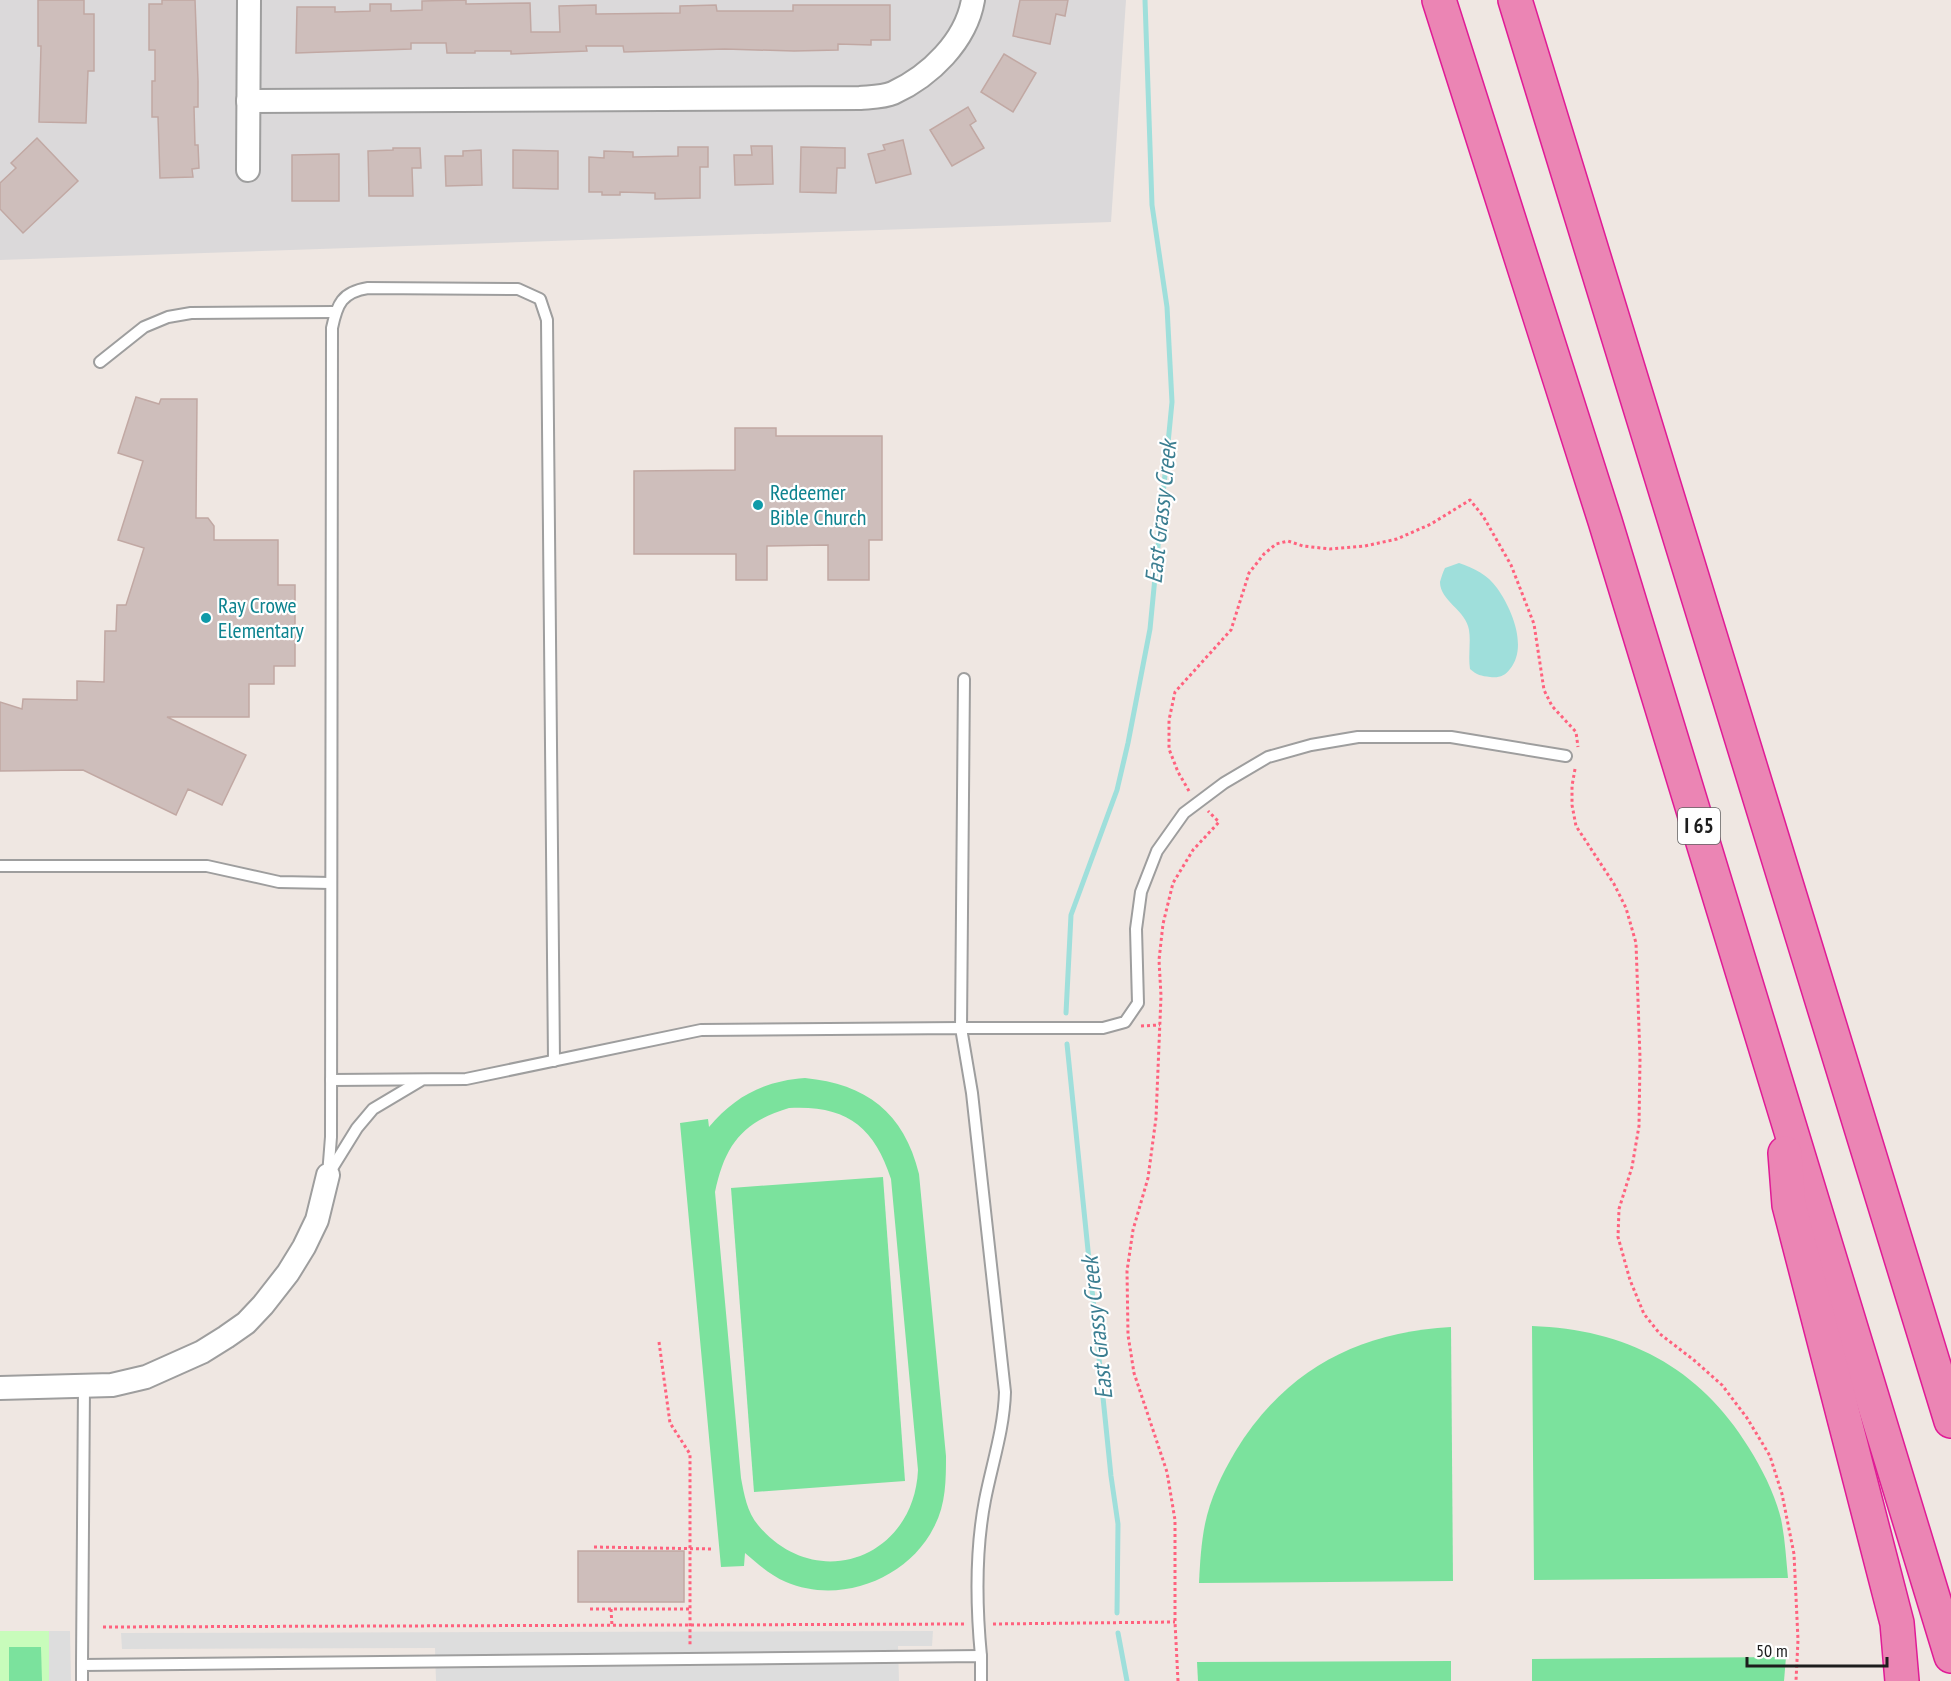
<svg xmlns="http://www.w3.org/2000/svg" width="1951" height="1681" font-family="'PT Sans Narrow',sans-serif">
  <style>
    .residential { fill: #dbd9da }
    .park { fill: #c8fcbb }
    .pitch { fill: #7be29d; fill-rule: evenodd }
    .parking { fill: #ddd }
    .water { fill: #9fdfdb }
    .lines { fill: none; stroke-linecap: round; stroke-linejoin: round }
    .stream { stroke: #9fdfdb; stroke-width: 5 }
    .building { fill: #cebebb; stroke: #c1a8a3; stroke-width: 1.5 }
    .lane-casing { stroke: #9e9e9e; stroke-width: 14 }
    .street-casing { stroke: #9e9e9e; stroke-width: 26 }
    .highway-casing { stroke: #e01b96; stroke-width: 36 }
    .path { stroke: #ff627e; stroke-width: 3; stroke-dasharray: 3 3; stroke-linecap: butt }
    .lane { stroke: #fff; stroke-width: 10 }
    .street { stroke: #fff; stroke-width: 22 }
    .highway { stroke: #eb85b4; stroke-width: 33 }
    .culture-dot { fill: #0f9aa8; stroke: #fff; stroke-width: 2 }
    .labels { text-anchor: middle; stroke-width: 4.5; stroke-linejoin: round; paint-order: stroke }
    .shield { fill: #fff; stroke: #616161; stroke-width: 1.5 }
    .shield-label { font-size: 21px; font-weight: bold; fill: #1d1d1d }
    .culture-label { font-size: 22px; fill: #0d838f; stroke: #fff; text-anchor: start }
    .water-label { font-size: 24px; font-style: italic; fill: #3b7e91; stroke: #fff }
  </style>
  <rect width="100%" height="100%" fill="#efe7e2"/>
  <!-- residential -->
  <polygon class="residential" points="0,0 1126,0 1111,222 0,260"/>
  <!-- park -->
  <rect class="park" x="0" y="1631" width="49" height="50"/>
  <!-- pitch -->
  <g class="pitch">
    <path d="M805,1078c61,6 99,34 114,96l27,282c0,24 0,49 -12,71 -26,52 -94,78 -148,55 -16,-7 -28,-18 -41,-29l-1,13 -23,1 -41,-444 28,-4 1,8c26,-31 55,-46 96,-49zM789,1108c57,-3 85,18 102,71l27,291c-4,89 -103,124 -160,55 -11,-13 -14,-31 -17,-47l-26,-286c10,-47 27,-70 74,-84z"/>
    <polygon points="883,1177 905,1481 754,1492 731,1188"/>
    <path d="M1532,1326c93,3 168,41 217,122 13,21 26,46 32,71 4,19 5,39 7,59l-254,2z"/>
    <path d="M1451,1327l2,254 -254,2c1,-20 2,-39 6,-59 5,-25 17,-50 30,-72 49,-81 122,-120 216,-125z"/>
    <polygon points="9,1647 41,1647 42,1681 9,1681"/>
    <polygon points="1786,1657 1784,1681 1532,1681 1532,1659"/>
    <polygon points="1451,1661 1451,1681 1198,1681 1197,1662"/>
  </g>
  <!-- parking -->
  <g class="parking">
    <polygon points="49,1631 70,1631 71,1681 49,1681"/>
    <polygon points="933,1631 932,1646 898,1646 899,1681 436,1681 435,1648 122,1649 121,1633"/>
  </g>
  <!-- water -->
  <path class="water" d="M1459,563c15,5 29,12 38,25 15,21 31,59 13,81 -5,7 -11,9 -20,8 -9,-1 -13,-2 -20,-8 -2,-14 1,-27 -1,-39 -3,-20 -29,-29 -29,-48 1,-4 3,-10 5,-14z"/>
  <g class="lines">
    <!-- stream -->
    <g class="stream">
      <polyline points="1066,1013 1071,915 1117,790 1128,743 1150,629 1172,402 1167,307 1152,205 1145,0"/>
      <polyline points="1067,1044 1111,1476 1118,1524 1117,1613"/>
      <polyline points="1118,1633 1127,1681"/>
    </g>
  </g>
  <!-- building -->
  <g class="building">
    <polygon points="38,0 84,0 84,14 94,14 94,71 88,71 86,123 39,122 41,46 38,46"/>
    <polygon points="162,0 195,0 198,81 198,107 194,107 195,145 198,145 199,168 192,169 193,177 160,178 158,117 152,117 152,81 155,81 155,50 149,50 149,4 162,4"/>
    <polygon points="466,0 466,4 530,3 531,32 560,32 559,6 596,5 596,14 680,13 680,6 716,5 717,11 793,11 793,5 890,5 890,40 871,40 871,45 838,44 838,50 794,51 725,49 624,52 623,46 586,46 587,51 511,54 511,51 475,51 475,53 447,53 446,43 411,43 411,49 296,53 297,7 335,7 335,12 370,11 370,4 391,4 391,11 422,10 422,1"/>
    <polygon points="1020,0 1068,0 1065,16 1056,14 1050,44 1013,36"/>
    <polygon points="1004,54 1036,73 1013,112 981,92"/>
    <polygon points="968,107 976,121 970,125 984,148 952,166 930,130"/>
    <polygon points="37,138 78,181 23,233 0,209 0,183 16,168 11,163"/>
    <polygon points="903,140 911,174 876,183 868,154 885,150 883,145"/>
    <polygon points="751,146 772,146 773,184 735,185 734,155 752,155"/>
    <polygon points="678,147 708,147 708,167 700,167 700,198 655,199 655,193 620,192 620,195 602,195 602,192 589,192 589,157 604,158 604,151 633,152 633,157 678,156"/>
    <polygon points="801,147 845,148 845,168 837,168 836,193 800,192"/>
    <polygon points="393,148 420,148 421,168 412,168 413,196 369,196 368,151 393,150"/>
    <polygon points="481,150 482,185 446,186 445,156 463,156 463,151"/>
    <polygon points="513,150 558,151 558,189 513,188"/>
    <polygon points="339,154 339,201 292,201 292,155"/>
    <polygon points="136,397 159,404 161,399 197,399 196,518 208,518 214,526 214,540 278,540 278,585 295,585 295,666 274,666 274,684 249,684 249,717 167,717 246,755 222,805 188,789 176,815 83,770 0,771 0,702 22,709 23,699 77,700 77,681 104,682 105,631 116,631 117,605 126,605 144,548 118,540 143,461 118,453"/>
    <polygon points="735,428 776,428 776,436 882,436 882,540 869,540 869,580 828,580 828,545 767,546 767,580 736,580 736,554 634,554 634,471 735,470"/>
    <rect x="578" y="1551" width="106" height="51"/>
  </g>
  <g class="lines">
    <!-- lane casing -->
    <g class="lane-casing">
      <g id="lane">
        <polyline points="100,362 144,327 168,317 191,313 335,312"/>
        <polyline points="964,679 961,1028 1103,1028 1125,1022 1138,1003 1136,929 1141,892 1157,851 1184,813 1224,783 1268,757 1311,745 1358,737 1451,737 1566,756"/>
        <polyline points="0,866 207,866 279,882 331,883"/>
        <path d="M331,1080l135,-1 235,-49 260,-2 11,65 33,299c-1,37 -13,72 -20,108 -10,52 -9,104 -4,156"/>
        <polyline points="331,1170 357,1128 373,1109 420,1081"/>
        <path d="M328,1175l3,-38 1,-809c5,-24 10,-36 36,-40l150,1 22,10 7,21 7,741"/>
        <polyline points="82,1665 84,1386"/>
        <polyline points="82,1681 82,1665 981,1656 981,1681"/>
      </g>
    </g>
    <!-- street casing -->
    <g class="street-casing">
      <g id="street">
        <path d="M248,101l612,-3c10,-1 24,-1 33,-5 37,-17 73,-52 80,-93"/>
        <polyline points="248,170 249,0"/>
        <polyline points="0,1388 112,1385 146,1377 202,1352 226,1337 246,1323 263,1305 288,1273 304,1247 317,1220 328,1175"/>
      </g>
    </g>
    <!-- highway casing -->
    <g class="highway-casing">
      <g id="highway">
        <polyline points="1439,0 1605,521 1951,1656"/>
        <polyline points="1515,0 1951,1421"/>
        <polyline points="1785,1153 1789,1205 1897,1623 1902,1681"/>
      </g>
    </g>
    <!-- path -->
    <g class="path">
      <polyline points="1575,769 1572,786 1572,805 1576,826 1614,884 1626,908 1636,943 1640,1058 1639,1126 1632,1167 1619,1209 1618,1237 1630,1280 1644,1314 1660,1334 1695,1361 1722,1385 1747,1418 1770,1456 1782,1494 1794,1554 1798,1640 1796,1681"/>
      <polyline points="1189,791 1178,772 1169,749 1169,720 1175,692 1231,630 1249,573 1264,554 1276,544 1288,541 1303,546 1330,549 1365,546 1397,539 1431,524 1470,500 1483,516 1511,565 1534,624 1544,690 1552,706 1576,732 1578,747"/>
      <polyline points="1141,1026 1160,1025"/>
      <polyline points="659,1342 670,1423 690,1454 690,1646"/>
      <polyline points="594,1547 714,1549"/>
      <polyline points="590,1609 690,1609"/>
      <polyline points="611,1609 612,1626"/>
      <polyline points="993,1624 1175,1622"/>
      <polyline points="103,1627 965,1624"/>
      <polyline points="1178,1681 1175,1622 1175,1520 1167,1472 1134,1373 1128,1335 1127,1271 1133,1230 1148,1178 1156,1118 1161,996 1159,960 1163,924 1173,883 1193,850 1219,822 1208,811"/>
    </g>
    <!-- lane -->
    <use href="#lane" class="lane"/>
    <!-- street -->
    <use href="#street" class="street"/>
    <!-- highway -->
    <use href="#highway" class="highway"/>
  </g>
  <!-- markers -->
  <g class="culture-dot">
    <circle cx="758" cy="505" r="6"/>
    <circle cx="206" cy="618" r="6"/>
  </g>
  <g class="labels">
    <!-- shield labels -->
    <rect class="shield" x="1678" y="808" width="42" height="36" rx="4.5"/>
    <g class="shield-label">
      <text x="1699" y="833">I 65</text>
    </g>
    <!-- culture labels -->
    <g class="culture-label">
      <text x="770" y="500">Redeemer<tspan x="770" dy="25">Bible Church</tspan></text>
      <text x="218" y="613">Ray Crowe<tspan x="218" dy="25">Elementary</tspan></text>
    </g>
    <!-- water labels -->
    <g class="water-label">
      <text transform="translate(1161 512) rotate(-84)" y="8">East Grassy Creek</text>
      <text transform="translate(1097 1328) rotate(-96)" y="8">East Grassy Creek</text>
    </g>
  </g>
  <!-- scale -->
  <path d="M1747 1657v9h140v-9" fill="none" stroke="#1d1d1d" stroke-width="3"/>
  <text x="1756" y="1657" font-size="18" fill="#1d1d1d" stroke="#ffffff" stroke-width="4.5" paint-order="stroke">50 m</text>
</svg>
